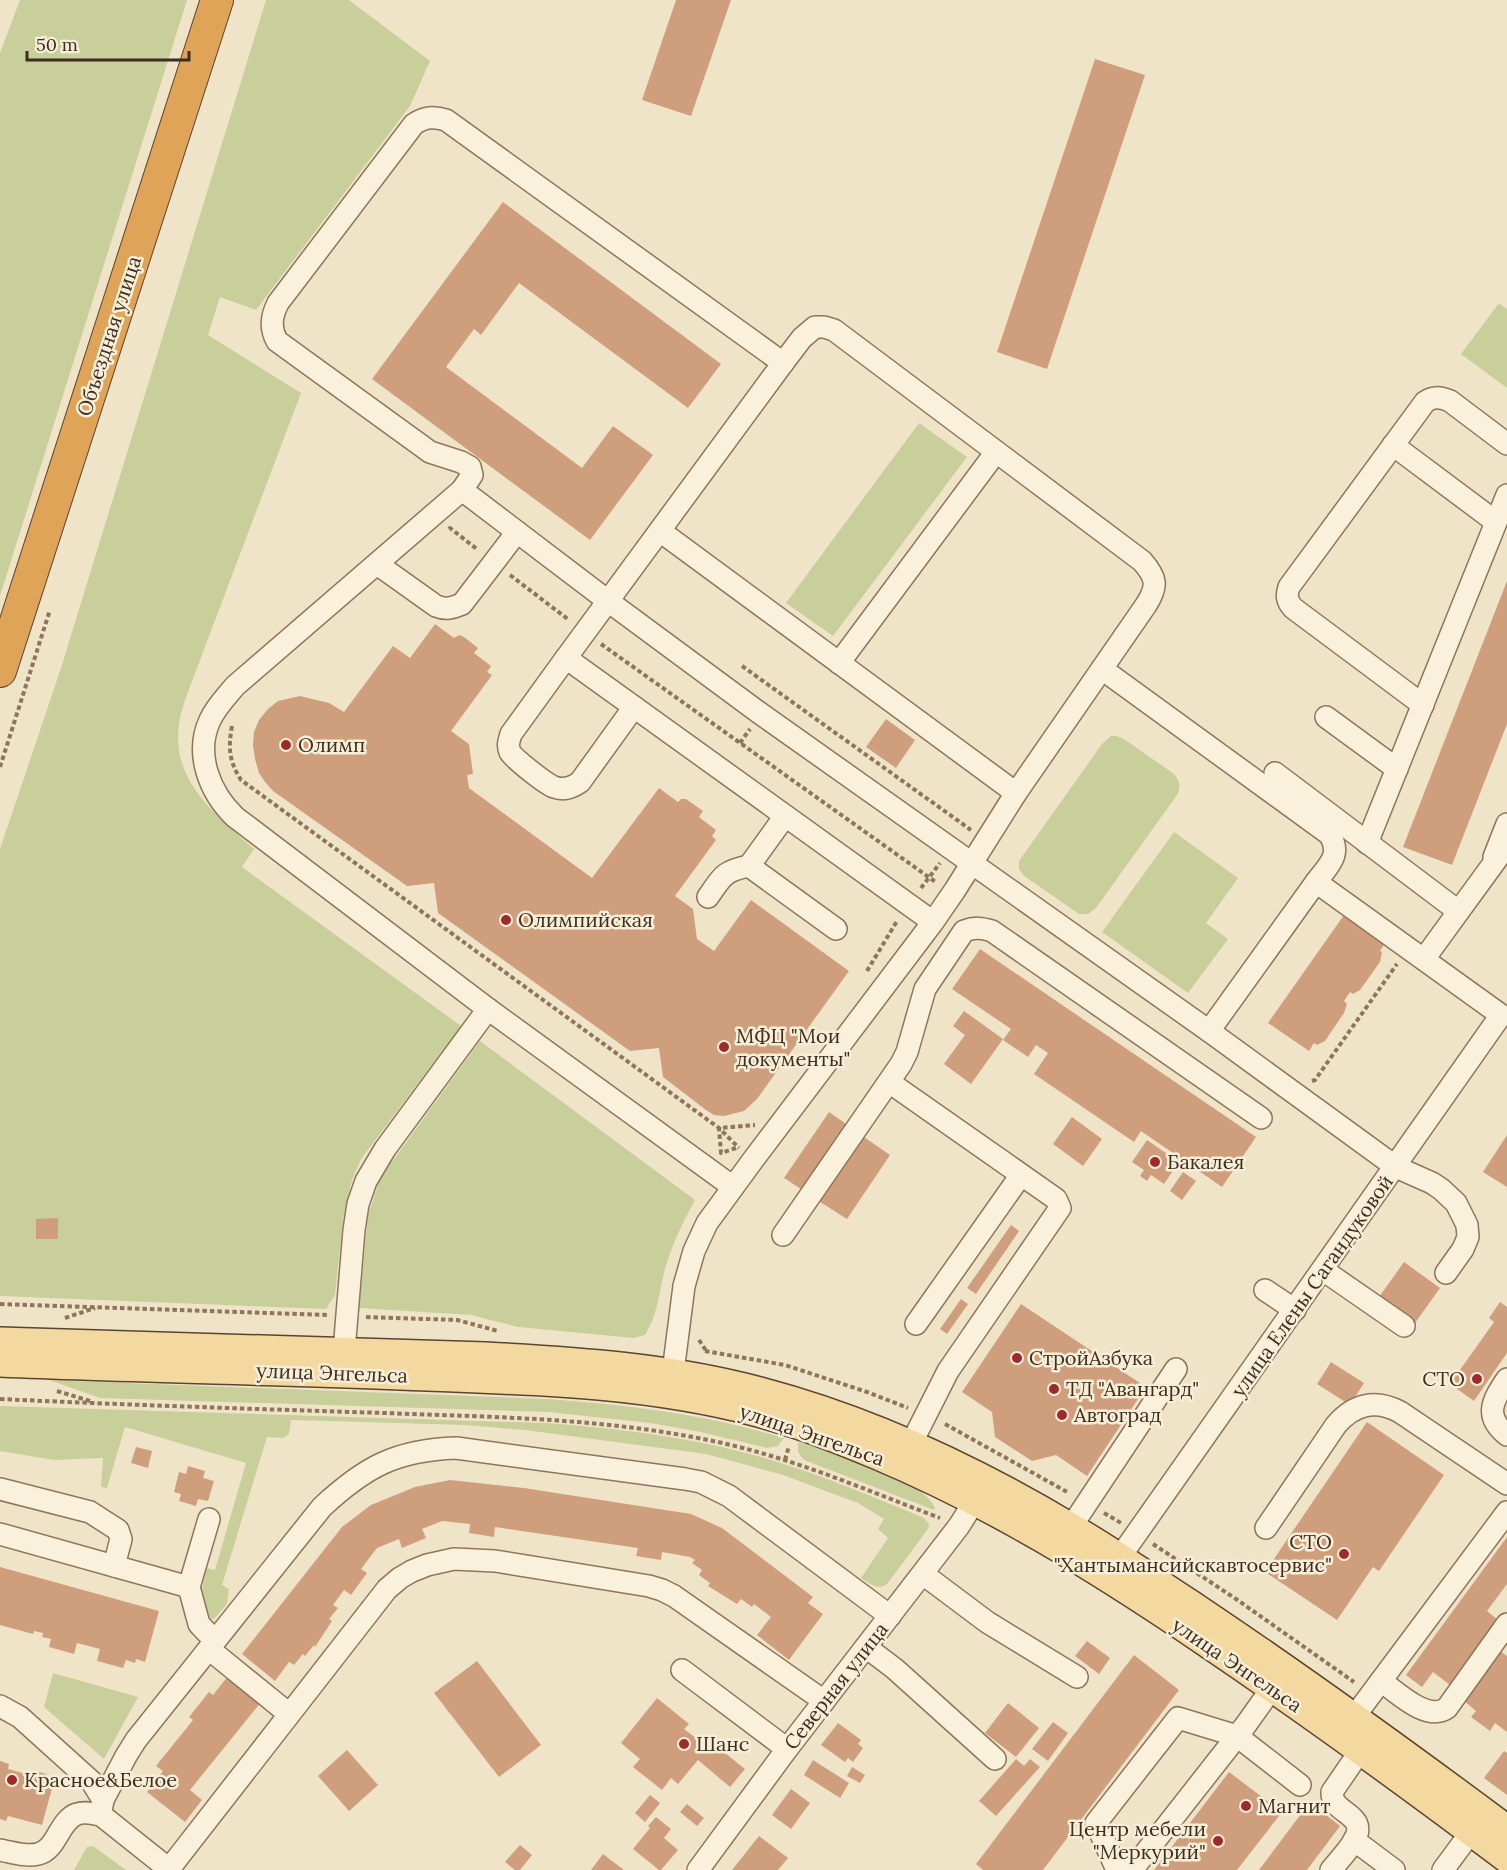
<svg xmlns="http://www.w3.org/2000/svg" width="1507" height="1870" font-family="Lora,serif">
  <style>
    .green { fill: #c9cf9b }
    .building { fill: #cf9f7d }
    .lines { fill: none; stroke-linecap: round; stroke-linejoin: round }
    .minor-casing { stroke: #8d765c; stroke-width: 24 }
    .major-casing { stroke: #5b4430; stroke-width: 30 }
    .highway-casing { stroke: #5b4430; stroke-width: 34 }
    .path { stroke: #8d765c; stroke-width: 4; stroke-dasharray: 4.5 3; stroke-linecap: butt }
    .minor { stroke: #faf1dc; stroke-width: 21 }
    .major { stroke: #f3d9a0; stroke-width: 27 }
    .highway { stroke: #e0a458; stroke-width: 32 }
    .poi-dot { fill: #9e2a2b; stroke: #f7eed8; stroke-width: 2 }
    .labels { text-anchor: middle; stroke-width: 5; stroke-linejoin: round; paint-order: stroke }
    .street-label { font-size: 20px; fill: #3d2e20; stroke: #f7eed8 }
    .poi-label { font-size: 20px; fill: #3d2e20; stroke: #f7eed8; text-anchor: start }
  </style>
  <rect width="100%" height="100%" fill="#f0e4c8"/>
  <!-- green -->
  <g class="green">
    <polygon points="20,0 187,0 0,596 0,53"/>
    <path d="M266,0h83l81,61 -20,45 -154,204 -36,-13 -12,38 93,58 -113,299c-3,8 -6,17 -8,26 -12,61 34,95 74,131l-12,18 219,159 -100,133 -9,21 -9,39 -8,76 -9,14 -326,-13v-447l61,-181z"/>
    <polygon points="1499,303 1507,309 1507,388 1461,354"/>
    <polygon points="919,423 967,457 833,636 786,603"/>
    <path d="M1111,736h5l8,3 50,35c6,7 7,13 3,21l-81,113 -8,6h-9l-55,-38 -5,-7v-8l83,-117z"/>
    <polygon points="1174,832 1238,878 1206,923 1228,939 1188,993 1102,932"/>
    <path d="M480,1041l215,159c-12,22 -23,44 -30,69 -6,22 -7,46 -20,66l-11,3 -116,-11 -47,-12 -112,-7 9,-92 12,-38z"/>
    <path d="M49,1380l498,19c82,6 157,15 237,39l-6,8 -11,2 -66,-16 -51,-9 -102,-11 -448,-14z"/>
    <path d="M0,1406l546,17c80,6 161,16 238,41 47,15 94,35 140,54l5,6 -1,5 -41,55c-9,7 -18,-1 -26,-6l27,-40 -10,-9 6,-10 -26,-16 -75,-28 -77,-21 -181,-24 -60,-5 -174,-5 -2,14 -5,4 -17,-1 -45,148 7,4 -2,15 -12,14 -3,1c-17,-10 -9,-36 -5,-51l8,2 31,-107 -121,-36 -18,61 -6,-1 2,-29 -49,2 -54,-9z"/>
    <path d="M798,1442c30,10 127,37 137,66l-1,2 -130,-50 -6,-8z"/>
    <polygon points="53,1673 138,1697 104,1759 44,1707"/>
    <polygon points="93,1846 126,1870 74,1870 87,1847"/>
  </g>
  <!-- building -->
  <g class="building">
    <polygon points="676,0 731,0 691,116 642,100"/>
    <polygon points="1095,59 1145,75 1047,369 997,352"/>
    <polygon points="503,202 721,364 688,408 519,283 481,335 474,329 446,367 582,468 613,426 653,455 590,540 372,379"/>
    <polygon points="1507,581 1507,724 1452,865 1403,847"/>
    <polygon points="435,624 454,638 459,635 464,637 478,648 474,653 491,666 487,672 492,675 451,731 469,744 473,774 467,775 469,788 592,878 659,788 678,802 681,799 686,799 703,811 699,817 716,830 712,836 716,840 675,896 693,909 697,939 714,951 751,900 849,971 757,1099 744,1111 724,1116 714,1115 706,1110 663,1077 659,1048 630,1051 438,913 434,883 407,886 273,791 265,782 259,773 255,759 253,745 254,732 259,720 268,709 278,701 300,696 329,703 344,712 393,646 410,658"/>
    <polygon points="886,719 915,740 896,768 866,747"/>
    <polygon points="1344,915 1385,943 1380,951 1382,952 1380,962 1360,990 1353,994 1350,992 1344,1001 1347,1004 1344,1013 1325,1041 1317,1045 1314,1043 1309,1051 1268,1023"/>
    <polygon points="980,949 1256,1137 1222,1187 1141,1131 1134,1142 1034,1074 1048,1053 1036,1045 1028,1057 1003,1040 1011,1029 952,989"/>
    <polygon points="964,1011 1003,1039 971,1084 944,1064 965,1035 953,1026"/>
    <polygon points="829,1112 849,1126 804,1191 784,1178"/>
    <polygon points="1072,1117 1102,1139 1083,1166 1053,1144"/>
    <polygon points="861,1135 890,1155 847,1219 817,1200"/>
    <polygon points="1507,1135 1507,1187 1483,1172"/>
    <polygon points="1147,1140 1179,1162 1164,1184 1151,1175 1147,1181 1140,1176 1144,1170 1132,1162"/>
    <polygon points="1183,1172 1196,1181 1182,1200 1170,1191"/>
    <polygon points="58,1218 58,1239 36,1239 36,1219"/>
    <polygon points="1011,1225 1019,1231 976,1294 967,1288"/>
    <polygon points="1404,1262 1440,1288 1415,1323 1379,1297"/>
    <polygon points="961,1299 968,1304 947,1334 940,1329"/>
    <polygon points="1500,1302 1507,1307 1507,1353 1474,1401 1450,1384 1494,1322 1489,1318"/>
    <polygon points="1021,1304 1146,1387 1087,1476 1056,1455 1032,1461 995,1437 992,1412 962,1392"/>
    <polygon points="1331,1362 1364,1383 1350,1405 1317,1384"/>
    <polygon points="1367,1422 1444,1475 1379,1571 1373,1567 1337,1620 1265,1572"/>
    <polygon points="136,1447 152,1451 148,1468 131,1463"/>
    <polygon points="188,1466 205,1471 203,1478 214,1481 208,1501 198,1499 196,1506 179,1501 181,1494 174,1492 179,1472 186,1474"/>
    <polygon points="450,1480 524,1488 691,1514 722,1528 813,1597 808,1603 823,1614 789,1660 757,1635 771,1617 754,1604 752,1607 741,1599 737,1604 708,1586 710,1583 699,1575 702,1570 692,1563 695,1560 690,1557 662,1552 661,1560 636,1556 638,1548 495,1527 494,1537 469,1533 470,1524 442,1521 422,1529 426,1538 402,1548 399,1539 377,1548 361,1569 367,1573 351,1595 344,1590 333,1605 338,1608 329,1619 332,1621 315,1647 314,1645 305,1656 303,1654 294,1665 289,1662 275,1681 242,1654 342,1527 371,1505 415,1487"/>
    <polygon points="1507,1537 1507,1584 1487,1611 1498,1620 1450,1685 1433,1672 1422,1687 1406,1675"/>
    <polygon points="0,1567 159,1611 145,1662 136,1659 135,1663 126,1660 123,1668 97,1661 100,1649 77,1643 74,1654 49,1647 51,1639 42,1637 43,1633 34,1631 33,1634 0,1625"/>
    <polygon points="1087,1641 1110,1658 1099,1674 1075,1656"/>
    <polygon points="1500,1651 1507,1656 1507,1732 1495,1723 1490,1731 1471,1717 1476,1711 1463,1700"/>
    <polygon points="1134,1655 1179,1690 1043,1870 983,1870 976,1864"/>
    <polygon points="477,1661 541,1745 499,1777 434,1693"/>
    <polygon points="228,1676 261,1702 190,1790 202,1800 185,1822 147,1792 163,1771 156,1766 193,1720 189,1717 209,1692 213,1695"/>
    <polygon points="657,1698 689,1724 684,1729 701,1742 705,1737 745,1769 730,1787 698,1760 678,1784 671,1778 662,1790 633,1767 640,1759 621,1743"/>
    <polygon points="1008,1703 1039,1728 1016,1757 985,1733"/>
    <polygon points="1053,1722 1068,1733 1048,1761 1032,1749"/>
    <polygon points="838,1723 861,1740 858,1744 863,1748 853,1762 848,1758 845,1762 821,1745"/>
    <polygon points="347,1750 378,1785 349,1811 318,1776"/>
    <polygon points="1504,1751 1507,1753 1507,1795 1484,1778"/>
    <polygon points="1016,1759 1024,1766 1030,1759 1040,1767 996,1816 979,1801"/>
    <polygon points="813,1760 849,1783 840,1798 804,1775"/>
    <polygon points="0,1761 9,1764 8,1769 34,1776 35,1771 47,1774 45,1779 54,1781 42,1825 8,1816 6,1821 0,1819"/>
    <polygon points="852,1767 865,1775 860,1783 847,1776"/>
    <polygon points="1229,1772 1282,1812 1237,1870 1154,1870"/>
    <polygon points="791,1789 810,1803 791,1829 772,1815"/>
    <polygon points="650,1795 660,1803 645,1822 635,1813"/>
    <polygon points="1310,1802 1340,1826 1307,1870 1259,1870"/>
    <polygon points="687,1804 704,1818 697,1826 680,1812"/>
    <polygon points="656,1817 671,1829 664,1838 678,1850 661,1870 659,1870 633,1849 650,1828 648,1826"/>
    <polygon points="759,1836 788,1858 778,1870 732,1870"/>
    <polygon points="520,1845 532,1855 520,1870 515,1870 505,1862"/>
    <polygon points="603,1854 624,1870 591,1870"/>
  </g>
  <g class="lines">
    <!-- minor casing -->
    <g class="minor-casing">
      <g id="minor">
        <polyline points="1393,445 1496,522"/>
        <polyline points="462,490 608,601 761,714 1209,1031 1396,1167 1432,1183 1441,1189 1456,1203 1467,1225 1468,1237 1463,1249 1446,1273"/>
        <polyline points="660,531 1016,793"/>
        <path d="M377,564l59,42c10,4 16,2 26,-2l55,-72"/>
        <path d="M566,658l-55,76c-2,7 -4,11 -1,18 4,7 36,32 44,35 10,4 19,0 26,-5l54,-75"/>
        <polyline points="839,663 996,452"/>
        <path d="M1102,669l227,165c14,20 -1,32 -13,48"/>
        <path d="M1423,705l-130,-97c-6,-7 -7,-12 -4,-21l136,-185c9,-6 15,-5 25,-1l57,43"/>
        <polyline points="1326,717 1397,769"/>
        <polyline points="1275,773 1458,911"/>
        <polyline points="785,816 749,866 836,929"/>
        <polyline points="1367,843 1507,495"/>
        <polyline points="1494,857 1507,824"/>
        <path d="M708,897c14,-20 15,-26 41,-31"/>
        <polyline points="1424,959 1507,845"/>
        <polyline points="889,1082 1056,1199 1060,1208 948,1371 911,1444"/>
        <path d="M733,1187l-245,-178 -253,-192c-25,-24 -41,-63 -25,-97 6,-13 16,-23 25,-34l227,-196 10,-15 -2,-8 -9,-5 -31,-10 -153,-111c-7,-13 -6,-24 1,-38l136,-179c11,-7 19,-8 32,-4l337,243"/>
        <path d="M783,1235l118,-171 6,-12 18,-63 39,-58c11,-4 18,-3 28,0l269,187"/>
        <polyline points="1323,1270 1404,1326"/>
        <polyline points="1265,1290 1295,1310"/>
        <polyline points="916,1324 1021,1175"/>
        <polyline points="344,1351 354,1230 358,1204 366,1181 385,1149 488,1009"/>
        <path d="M673,1372l11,-86 10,-35 13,-28 46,-63 180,-238 22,-32 61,-97 130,-188c12,-19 11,-27 -4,-44l-308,-231 -10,-3h-9l-13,11 -19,25 -217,295 367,264"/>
        <path d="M1507,1379c-14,21 -24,37 0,56"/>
        <polyline points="0,1489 90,1512 118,1530 121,1539 114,1566"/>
        <polyline points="1071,1527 1176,1369"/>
        <path d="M1266,1528l70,-103c18,-21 39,-26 64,-13l107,72"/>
        <polyline points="0,1534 189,1587 199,1624 215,1641"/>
        <polyline points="1120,1557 1501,1015 1316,882 1209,1031"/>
        <polyline points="923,1574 987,1622 1077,1677"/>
        <polyline points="189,1587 209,1519"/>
        <polyline points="866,1647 895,1669 995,1759"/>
        <polyline points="209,1649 289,1714"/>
        <polyline points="682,1670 787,1749"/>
        <path d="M1381,1681c17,12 46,41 66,27l60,-84"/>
        <polyline points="0,1706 20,1717 92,1782 103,1800 101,1812"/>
        <polyline points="1354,1717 1507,1512"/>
        <path d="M103,1800l23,-44 10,-16 186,-233c43,-40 74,-57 134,-59l229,31 16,3 28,14 161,120"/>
        <polyline points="1354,1840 1394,1870"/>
        <path d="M0,1850c12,2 25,7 38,4 19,-4 21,-34 39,-40 8,-3 16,0 24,1l69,55"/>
        <polyline points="169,1869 387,1589 400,1578 412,1571 427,1565 454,1559 495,1561 649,1586 662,1590 674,1596 824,1701"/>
        <polyline points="698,1870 787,1749 959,1526 974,1502"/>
        <polyline points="1117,1870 1096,1823 1178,1718 1237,1736 1300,1785"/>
        <polyline points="1132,1870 1245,1726 1272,1688"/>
        <path d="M1331,1870c8,-10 18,-20 24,-31 13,-26 -24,-25 -23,-47l28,-41"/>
        <polyline points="1443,1870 1471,1832"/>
      </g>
    </g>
    <!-- major casing -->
    <g class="major-casing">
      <g id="major">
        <path d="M0,1341l486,15c92,5 185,11 274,35 110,29 214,78 311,136 43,25 84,54 126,81 106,71 208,145 310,221"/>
        <path d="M0,1363c142,6 285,8 428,14 108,4 220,7 326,35 43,11 84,27 124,44 114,48 219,113 321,182 105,71 207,145 308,221"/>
      </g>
    </g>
    <!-- highway casing -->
    <g class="highway-casing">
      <polyline id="highway" points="0,671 217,0"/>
    </g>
    <!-- path -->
    <g class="path">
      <polyline points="449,529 450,528 478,550"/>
      <polyline points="510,575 569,620"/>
      <polyline points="601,644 937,883"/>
      <polyline points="742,666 971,830"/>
      <path d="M232,726c-4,22 -3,35 9,54l478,348 20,20"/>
      <polyline points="740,743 750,729"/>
      <polyline points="0,767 50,610"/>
      <polyline points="921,888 940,863"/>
      <polyline points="867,971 897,921"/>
      <polyline points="1312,1081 1315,1080 1397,964"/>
      <polyline points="736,1148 721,1153 719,1128 755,1125"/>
      <polyline points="0,1304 328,1315"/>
      <polyline points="366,1317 457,1320 498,1331"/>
      <polyline points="65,1318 95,1308"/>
      <polyline points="699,1340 707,1352"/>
      <polyline points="705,1351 785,1365 867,1392 908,1408"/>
      <polyline points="57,1391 90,1401"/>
      <path d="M0,1399c128,6 256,10 384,14 109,4 217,5 324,27 81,16 155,49 232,78"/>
      <polyline points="945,1424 1069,1493"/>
      <polyline points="785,1460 789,1446"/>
      <polyline points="1104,1513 1121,1523"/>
      <polyline points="1153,1544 1236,1599 1354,1682"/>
    </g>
    <!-- minor -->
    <use href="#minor" class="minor"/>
    <!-- major -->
    <use href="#major" class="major"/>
    <!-- highway -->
    <use href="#highway" class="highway"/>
  </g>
  <!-- markers -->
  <g class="poi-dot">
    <circle cx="286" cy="745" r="6"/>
    <circle cx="506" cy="920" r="6"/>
    <circle cx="724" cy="1047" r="6"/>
    <circle cx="1155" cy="1162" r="6"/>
    <circle cx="1017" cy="1358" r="6"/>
    <circle cx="1477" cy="1379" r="6"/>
    <circle cx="1054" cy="1389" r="6"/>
    <circle cx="1062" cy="1415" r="6"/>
    <circle cx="1344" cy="1554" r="6"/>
    <circle cx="684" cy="1744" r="6"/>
    <circle cx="12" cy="1780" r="6"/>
    <circle cx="1246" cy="1806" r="6"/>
    <circle cx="1218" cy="1841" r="6"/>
  </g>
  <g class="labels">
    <!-- street labels -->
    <g class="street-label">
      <text transform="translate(109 336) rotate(-72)" y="7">Объездная улица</text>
      <text transform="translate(1312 1286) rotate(-55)" y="7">улица Елены Сагандуковой</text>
      <text transform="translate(332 1373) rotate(2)" y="7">улица Энгельса</text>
      <text transform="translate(812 1435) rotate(19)" y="7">улица Энгельса</text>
      <text transform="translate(1237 1665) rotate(34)" y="7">улица Энгельса</text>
      <text transform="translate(836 1686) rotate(-52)" y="7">Северная улица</text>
    </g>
    <!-- poi labels -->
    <g class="poi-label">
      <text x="298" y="752">Олимп</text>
      <text x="518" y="927">Олимпийская</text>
      <text x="736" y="1043">МФЦ "Мои<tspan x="736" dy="23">документы"</tspan></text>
      <text x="1167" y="1169">Бакалея</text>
      <text x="1029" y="1365">СтройАзбука</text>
      <text x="1465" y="1386" text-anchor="end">СТО</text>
      <text x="1066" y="1396">ТД "Авангард"</text>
      <text x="1074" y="1422">Автоград</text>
      <text x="1332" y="1549" text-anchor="end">СТО<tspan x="1332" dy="23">"Хантымансийскавтосервис"</tspan></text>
      <text x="696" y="1751">Шанс</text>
      <text x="24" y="1787">Красное&amp;Белое</text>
      <text x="1258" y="1813">Магнит</text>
      <text x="1206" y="1836" text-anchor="end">Центр мебели<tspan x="1206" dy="23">"Меркурий"</tspan></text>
    </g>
  </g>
  <!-- scale -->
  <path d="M27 51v9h162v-9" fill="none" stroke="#3d2e20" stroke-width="3"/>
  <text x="36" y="51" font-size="18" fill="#3d2e20" stroke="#f7eed8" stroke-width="4.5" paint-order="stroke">50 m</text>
</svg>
